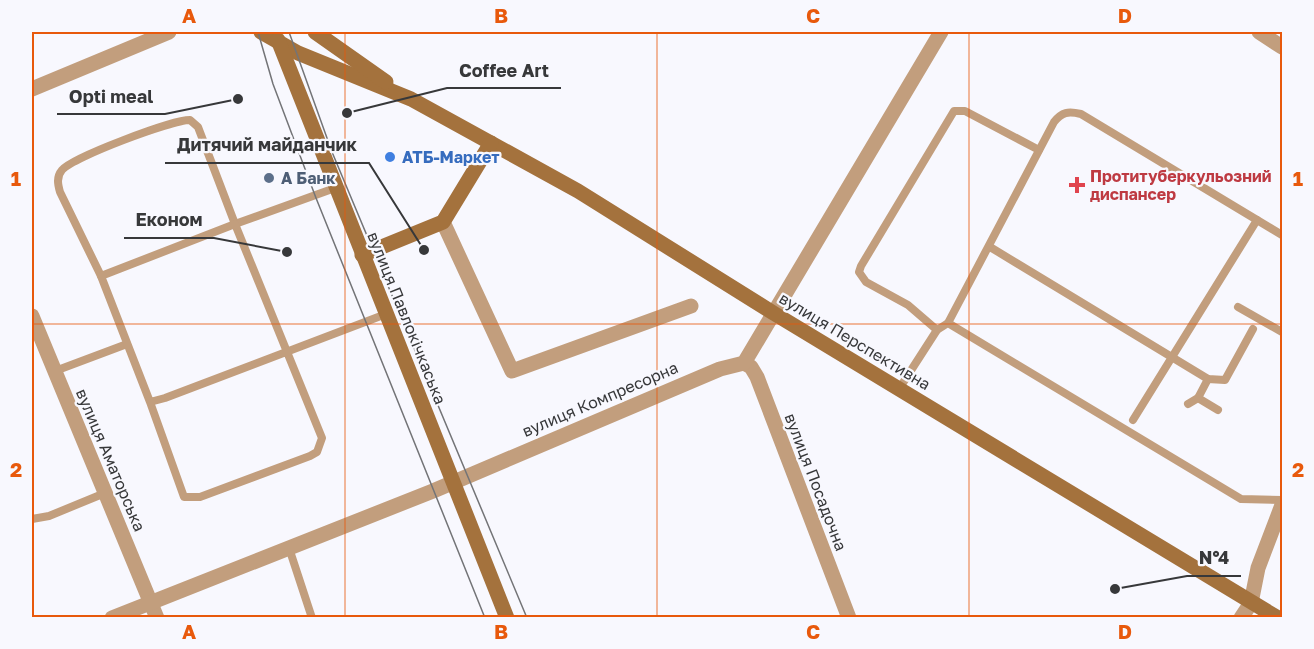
<svg xmlns="http://www.w3.org/2000/svg" width="1314" height="649" font-family="'Golos Text',sans-serif">
  <style>
    .lines { fill: none; stroke-linecap: round; stroke-linejoin: round }
    .lane { stroke: #c29e7d; stroke-width: 8 }
    .street { stroke: #c29e7d; stroke-width: 15 }
    .secondary { stroke: #a4723d; stroke-width: 15 }
    .tram { stroke: #737477; stroke-width: 1.5 }
    .grid { fill: none; stroke: #e8590c; stroke-width: 1.5; stroke-opacity: 0.55 }
    .shop-dot { fill: #3f7fe0; stroke: #f8f8fe; stroke-width: 2 }
    .service-dot { fill: #5c6f8a; stroke: #f8f8fe; stroke-width: 2 }
    .health-dot { fill: #e0444e; stroke: #f8f8fe; stroke-width: 2 }
    .labels { text-anchor: middle; stroke-width: 4.5; stroke-linejoin: round; paint-order: stroke }
    .shop-label { font-size: 16px; font-weight: bold; fill: #366cbe; stroke: #f8f8fe; text-anchor: start }
    .health-label { font-size: 16px; font-weight: bold; fill: #be3a42; stroke: #f8f8fe; text-anchor: start }
    .service-label { font-size: 16px; font-weight: bold; fill: #4e5e75; stroke: #f8f8fe; text-anchor: start }
    .street-label { font-size: 16px; fill: #37383a; stroke: #f8f8fe }
    .leader { fill: none; stroke: #37383a; stroke-width: 2 }
    .callout-dot { fill: #37383a; stroke: #f8f8fe; stroke-width: 2 }
    .callout-label { font-size: 18px; text-anchor: middle; font-weight: bold; fill: #37383a; stroke: #f8f8fe; stroke-width: 4.5; stroke-linejoin: round; paint-order: stroke }
    .neatline { fill: none; stroke: #e8590c; stroke-width: 2 }
    .grid-label { font-size: 20px; text-anchor: middle; font-weight: bold; fill: #e8590c }
  </style>
  <rect width="100%" height="100%" fill="#f8f8fe"/>
  <g class="lines">
    <!-- lane -->
    <g class="lane">
      <polyline points="990,247 1208,379 1225,380 1253,329"/>
      <path d="M101,276l-41,-84c-2,-7 -4,-15 2,-22 11,-13 110,-50 128,-50l8,7 37,97 100,-36"/>
      <polyline points="1238,307 1282,332"/>
      <path d="M948,323l106,-201c8,-10 14,-11 27,-8l201,121"/>
      <polyline points="937,330 908,305 866,282 859,272 861,266 954,111 965,111 1039,150"/>
      <polyline points="55,371 127,344"/>
      <polyline points="899,389 937,330 948,323 1241,499 1282,500"/>
      <polyline points="1198,398 1218,410"/>
      <polyline points="150,402 101,276 235,224 322,438 317,452 310,456 200,497 184,497 150,402 165,398 386,314"/>
      <polyline points="1188,404 1198,398 1208,379"/>
      <polyline points="1133,420 1257,220"/>
      <polyline points="32,519 49,516 105,493"/>
      <polyline points="289,548 312,618"/>
    </g>
    <!-- street -->
    <g class="street">
      <polyline points="1259,32 1282,47"/>
      <polyline points="32,89 169,32"/>
      <polyline points="443,222 512,371 691,306"/>
      <polyline points="32,316 157,618"/>
      <polyline points="744,363 751,367 757,377 849,618"/>
      <polyline points="112,618 433,491 720,369 744,363 941,32"/>
      <polyline points="1241,618 1251,603 1258,568 1282,505"/>
    </g>
    <!-- secondary -->
    <g class="secondary">
      <polyline points="261,32 298,53 411,99 578,191 775,314 1278,618"/>
      <polyline points="315,32 386,82"/>
      <polyline points="278,40 507,618"/>
      <polyline points="362,255 443,222 491,143"/>
    </g>
    <!-- tram -->
    <g class="tram">
      <polyline points="258,32 273,84 316,198 485,618"/>
      <polyline points="289,32 332,152 527,618"/>
    </g>
  </g>
  <!-- grid -->
  <path class="grid" d="M345,32v586M657,32v586M969,32v586M32,324h1250"/>
  <!-- markers -->
  <circle class="shop-dot" cx="390" cy="157" r="6"/>
  <circle class="service-dot" cx="269" cy="178" r="6"/>
  <path class="health-dot" d="M1074 176h6v6h6v6h-6v6h-6v-6h-6v-6h6z"/>
  <g class="labels">
    <!-- shop labels -->
    <g class="shop-label">
      <text x="402" y="163">АТБ-Маркет</text>
    </g>
    <!-- health labels -->
    <g class="health-label">
      <text x="1090" y="182">Протитуберкульозний<tspan x="1090" dy="18">диспансер</tspan></text>
    </g>
    <!-- service labels -->
    <g class="service-label">
      <text x="281" y="184">А Банк</text>
    </g>
    <!-- street labels -->
    <g class="street-label">
      <text transform="translate(407 318) rotate(68)" y="6">вулиця Павлокічкаська</text>
      <text transform="translate(855 341) rotate(31)" y="6">вулиця Перспективна</text>
      <text transform="translate(600 399) rotate(-23)" y="6">вулиця Компресорна</text>
      <text transform="translate(111 460) rotate(67)" y="6">вулиця Аматорська</text>
      <text transform="translate(816 482) rotate(69)" y="6">вулиця Посадочна</text>
    </g>
  </g>
  <!-- callouts -->
  <path class="leader" d="M347 113L447 88H561M238 99L165 114H57M424 250L369 163H165M287 252L214 238H124M1115 589L1187 576H1241"/>
  <g class="callout-dot">
    <circle cx="347" cy="113" r="6"/>
    <circle cx="238" cy="99" r="6"/>
    <circle cx="424" cy="250" r="6"/>
    <circle cx="287" cy="252" r="6"/>
    <circle cx="1115" cy="589" r="6"/>
  </g>
  <g class="callout-label">
    <text x="504" y="77">Coffee Art</text>
    <text x="111" y="103">Opti meal</text>
    <text x="267" y="151">Дитячий майданчик</text>
    <text x="169" y="226">Економ</text>
    <text x="1214" y="564">N°4</text>
  </g>
  <!-- border -->
  <rect width="1314" height="649" fill="none" stroke="#f8f8fe" stroke-width="66"/>
  <rect x="33" y="33" width="1248" height="583" class="neatline"/>
  <g class="grid-label">
    <text x="189" y="23">A</text>
    <text x="501" y="23">B</text>
    <text x="813" y="23">C</text>
    <text x="1125" y="23">D</text>
    <text x="16" y="186">1</text>
    <text x="1298" y="186">1</text>
    <text x="16" y="477">2</text>
    <text x="1298" y="477">2</text>
    <text x="189" y="639">A</text>
    <text x="501" y="639">B</text>
    <text x="813" y="639">C</text>
    <text x="1125" y="639">D</text>
  </g>
</svg>
